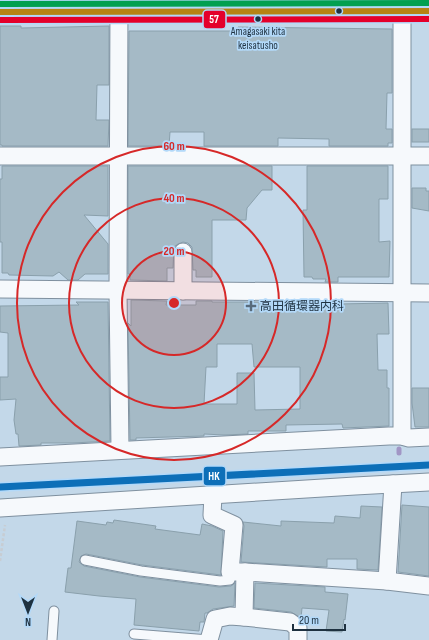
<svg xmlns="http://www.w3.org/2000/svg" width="429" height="640" font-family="'Sofia Sans Condensed','Noto Sans JP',sans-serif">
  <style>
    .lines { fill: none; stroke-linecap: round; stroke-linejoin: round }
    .stream { stroke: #a196c5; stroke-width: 5 }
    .building { fill: #a5bac6; stroke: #8aa0ac; fill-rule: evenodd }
    .service-casing { stroke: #7f909f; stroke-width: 11 }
    .minor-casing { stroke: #7f909f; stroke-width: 19 }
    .tertiary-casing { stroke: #7f909f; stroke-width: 23 }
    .path { stroke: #c7cdd3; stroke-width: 2.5; stroke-dasharray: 3 2; stroke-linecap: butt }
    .service { stroke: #f6f9fc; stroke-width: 9 }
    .minor { stroke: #f6f9fc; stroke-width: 17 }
    .tertiary { stroke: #f6f9fc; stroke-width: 21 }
    .bus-1-casing { stroke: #b3d9f9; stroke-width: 9 }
    .bus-2-casing { stroke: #b3d9f9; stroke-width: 9 }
    .bus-3-casing { stroke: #b3d9f9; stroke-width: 9 }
    .bus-1 { stroke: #b68313; stroke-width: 6 }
    .bus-2 { stroke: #e4002b; stroke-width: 6 }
    .bus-3 { stroke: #02a050; stroke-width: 6 }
    .rail-1-casing { stroke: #b3d9f9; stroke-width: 10 }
    .rail-1 { stroke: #0d6fb8; stroke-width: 7 }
    .ring { fill: none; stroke: #d62828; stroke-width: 2 }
    .bus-dot { fill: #1e3140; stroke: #b3d9f9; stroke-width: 1.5 }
    .poi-dot { fill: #586b7b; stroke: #b3d9f9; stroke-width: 1.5 }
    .labels { text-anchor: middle; stroke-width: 3.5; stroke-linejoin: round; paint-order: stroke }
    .bus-label { font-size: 11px; fill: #1e3140; stroke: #b3d9f9 }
    .poi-label { font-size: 12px; fill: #1e3140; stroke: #b3d9f9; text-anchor: start }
    .centre { fill: #d62828; stroke: #b3d9f9; stroke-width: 2 }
    .ring-label { font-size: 12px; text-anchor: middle; font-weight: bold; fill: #d62828; stroke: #b3d9f9; stroke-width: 3.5; stroke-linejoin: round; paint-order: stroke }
    .line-badge { stroke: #b3d9f9; stroke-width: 1.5 }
    .badge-label { font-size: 11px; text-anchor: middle; font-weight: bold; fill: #fff }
  </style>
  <rect width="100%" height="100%" fill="#c3d8e9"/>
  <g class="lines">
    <!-- stream -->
    <polyline class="stream" points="399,449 399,453"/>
  </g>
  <!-- building -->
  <g class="building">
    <polygon points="0,26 21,26 21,28 109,26 109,85 97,85 96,120 109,120 108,146 2,146 2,145 0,145"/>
    <polygon points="238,27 392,29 392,93 387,93 386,129 392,129 392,143 388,143 388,146 329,146 329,139 278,138 278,146 204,146 204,132 170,132 169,146 128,146 129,31 238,31"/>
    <rect x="412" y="129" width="17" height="13"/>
    <polygon points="2,166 108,166 108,216 84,215 108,244 108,274 85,274 78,280 68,280 59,272 53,276 9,275 8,273 2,273 2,242 0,242 0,179 2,179"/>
    <polygon points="128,166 272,166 272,190 262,190 247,208 246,220 212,220 212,277 196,277 196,270 193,270 192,247 188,243 183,242 178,244 174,247 173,268 167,268 167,281 130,280 130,274 128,274"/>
    <polygon points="307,166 388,166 388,199 379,199 379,242 390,241 389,277 338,277 338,282 325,282 326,279 313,279 312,277 304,277 303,210 307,210"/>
    <polygon points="412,188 426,188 426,191 429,191 429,211 412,208"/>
    <path d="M131,300l36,1 -1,4h30v-4h16v1h64l16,1v4l32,-1 1,-4h13v2l50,-1 1,31h-12l1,36h9v18h2v38l-46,2 -1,-4 -56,1v6h-38v3l-24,1 -20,-1v2l-68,2v2h-6l-2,-117 3,3zM217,344h35l2,23h46v42l-45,1 -1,-37h-17v31h-33l2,-37h11z"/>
    <polygon points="76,302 108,302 110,441 73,443 41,443 41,445 19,446 18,434 16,434 14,420 16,399 0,400 0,377 8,377 8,333 0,332 0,306 79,305"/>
    <polygon points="412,388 429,388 429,427 415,427 412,403"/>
    <polygon points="402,505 429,507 429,576 398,572"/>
    <polygon points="361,506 382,507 378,570 357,569 357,559 327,559 327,567 241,562 244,526 243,522 281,526 281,521 334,523 335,516 360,518"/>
    <polygon points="114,520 156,526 155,529 200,535 202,524 212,526 223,531 221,575 142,565 86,554 81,556 79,562 84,566 140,577 219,587 231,586 235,583 234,606 213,609 207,613 205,613 204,622 200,622 199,631 134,625 136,599 99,596 65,592 68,568 71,568 77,521 106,525 107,522 113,523"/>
    <polygon points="255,583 325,587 325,592 348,594 345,620 344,619 342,632 326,631 329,610 302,608 301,618 291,612 254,608"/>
  </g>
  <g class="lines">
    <!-- service casing -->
    <g class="service-casing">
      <g id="service">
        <polyline points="85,560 141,571 220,581 230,580"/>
        <polyline points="134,634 209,640"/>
        <polyline points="52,640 54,611"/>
      </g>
    </g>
    <!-- minor casing -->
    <g class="minor-casing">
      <g id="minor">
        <polyline points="119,0 118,291 120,449"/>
        <polyline points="0,156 429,156"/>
        <polyline points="183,252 183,291"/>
        <polyline points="0,289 429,293"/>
        <polyline points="402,436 402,23 405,0"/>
        <polyline points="0,457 389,436 402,436 409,438 429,437"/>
        <polyline points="213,495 212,515 234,525 230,572 245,572 244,617"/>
        <polyline points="0,508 355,486 429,482"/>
        <polyline points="245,572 387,581 429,586"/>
        <polyline points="387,581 393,484"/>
        <polyline points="209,640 215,619 230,616 244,617 290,622 298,628 298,640"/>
      </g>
    </g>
    <!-- tertiary casing -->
    <g class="tertiary-casing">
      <polyline id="tertiary" points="0,12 429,11"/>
    </g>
    <!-- path -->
    <polyline class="path" points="0,561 5,525"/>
    <!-- service -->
    <use href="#service" class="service"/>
    <!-- minor -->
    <use href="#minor" class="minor"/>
    <!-- tertiary -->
    <use href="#tertiary" class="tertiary"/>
    <!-- bus-1 casing -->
    <g class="bus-1-casing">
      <polyline id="bus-1" points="0,12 429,11"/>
    </g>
    <!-- bus-2 casing -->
    <g class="bus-2-casing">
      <polyline id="bus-2" points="0,20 429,19"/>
    </g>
    <!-- bus-3 casing -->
    <g class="bus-3-casing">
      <polyline id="bus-3" points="0,4 429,3"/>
    </g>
    <!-- bus-1 -->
    <use href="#bus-1" class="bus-1"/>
    <!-- bus-2 -->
    <use href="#bus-2" class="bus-2"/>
    <!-- bus-3 -->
    <use href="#bus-3" class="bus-3"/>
    <!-- rail-1 casing -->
    <g class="rail-1-casing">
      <polyline id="rail-1" points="0,487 429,465"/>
    </g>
    <!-- rail-1 -->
    <use href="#rail-1" class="rail-1"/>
  </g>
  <!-- distance rings -->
  <circle cx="174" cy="303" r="52" fill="#d62828" fill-opacity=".12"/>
  <g class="ring">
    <circle cx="174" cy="303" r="52"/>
    <circle cx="174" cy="303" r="105"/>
    <circle cx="174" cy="303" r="157"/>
  </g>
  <!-- markers -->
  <g class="bus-dot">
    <circle cx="339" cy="11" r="3.5"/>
    <circle cx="258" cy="19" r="3.5"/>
  </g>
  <path class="poi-dot" d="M249 300h4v4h4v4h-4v4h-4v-4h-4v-4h4z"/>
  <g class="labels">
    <!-- bus labels -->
    <g class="bus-label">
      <text x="258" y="35">Amagasaki kita<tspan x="258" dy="14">keisatusho</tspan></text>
    </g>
    <!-- poi labels -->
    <g class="poi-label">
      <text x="260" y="310">高田循環器内科</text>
    </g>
  </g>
  <circle cx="174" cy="303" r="6" class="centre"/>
  <g class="ring-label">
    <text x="174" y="150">60 m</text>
    <text x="174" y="202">40 m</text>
    <text x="174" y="255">20 m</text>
  </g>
  <g class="line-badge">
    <rect x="203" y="10" width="23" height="19" rx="4" fill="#e4002b"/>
    <rect x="203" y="466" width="23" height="20" rx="4" fill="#0d6fb8"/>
  </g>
  <g class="badge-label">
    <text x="214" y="23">57</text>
    <text x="214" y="480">HK</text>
  </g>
  <!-- north arrow -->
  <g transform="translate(28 612) rotate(180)" stroke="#b3d9f9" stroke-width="3" paint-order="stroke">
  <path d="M0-3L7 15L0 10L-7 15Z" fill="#1e3140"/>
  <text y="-6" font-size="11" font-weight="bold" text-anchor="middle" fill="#1e3140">N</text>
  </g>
  <!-- scale -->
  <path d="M293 624v6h52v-6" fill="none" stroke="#1e3140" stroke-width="2"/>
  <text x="299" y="624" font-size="12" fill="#1e3140" stroke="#b3d9f9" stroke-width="3" paint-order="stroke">20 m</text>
</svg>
